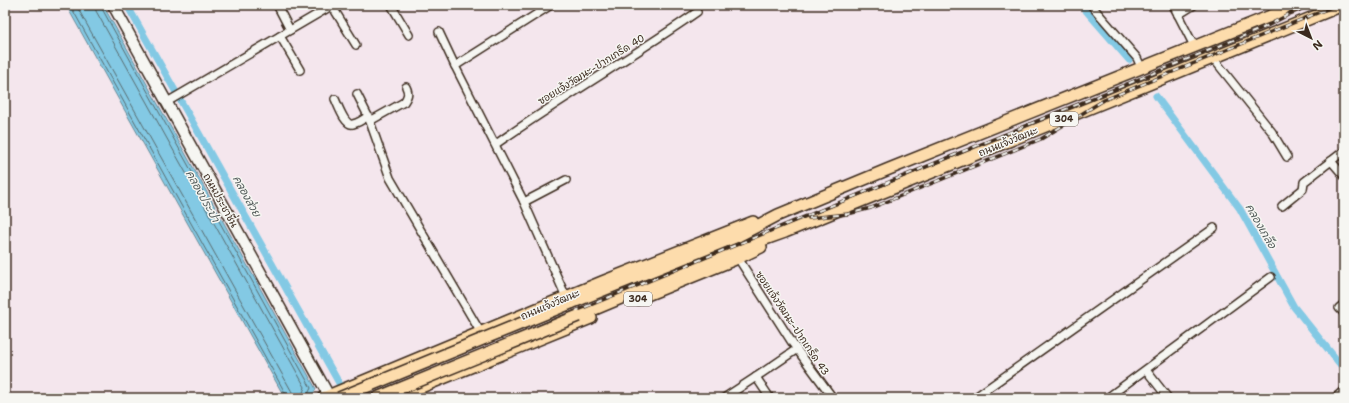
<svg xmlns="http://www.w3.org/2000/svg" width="1349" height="403" font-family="'Shantell Sans','Playpen Sans Thai',sans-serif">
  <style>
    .water { fill: #83c9e4; stroke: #668995 }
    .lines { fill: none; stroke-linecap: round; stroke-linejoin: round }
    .shore { stroke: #586a6d; stroke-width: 1 }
    .canal { stroke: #83c9e4; stroke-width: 7 }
    .street-casing { stroke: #3b2a1e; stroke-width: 10 }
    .secondary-casing { stroke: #3b2a1e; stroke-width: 13 }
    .primary-casing { stroke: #3b2a1e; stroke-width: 14 }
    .street { stroke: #f6f6f2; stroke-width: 7 }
    .secondary { stroke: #f6f6f2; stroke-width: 10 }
    .primary { stroke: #fddcac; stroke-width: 11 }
    .rail-casing { stroke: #3b2a1e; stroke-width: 3.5 }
    .rail { stroke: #f6f6f2; stroke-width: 2; stroke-dasharray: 6; stroke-linecap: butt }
    .primary-bridge-casing { stroke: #3b2a1e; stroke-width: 14; stroke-linecap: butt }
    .primary-bridge { stroke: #fddcac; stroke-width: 11 }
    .labels { text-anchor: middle; stroke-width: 3; stroke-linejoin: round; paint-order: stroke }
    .shield { fill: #f6f6f2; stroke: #73675e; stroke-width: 1 }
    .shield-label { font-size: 9px; font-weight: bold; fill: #3b2a1e }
    .street-label { font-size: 10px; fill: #3b2a1e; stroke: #f6f6f2 }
    .water-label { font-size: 11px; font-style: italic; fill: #515a59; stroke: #f6f6f2 }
  </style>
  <rect width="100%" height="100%" fill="#f4e6ed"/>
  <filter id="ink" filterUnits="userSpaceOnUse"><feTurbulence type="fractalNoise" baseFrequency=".025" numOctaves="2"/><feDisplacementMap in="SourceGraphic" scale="8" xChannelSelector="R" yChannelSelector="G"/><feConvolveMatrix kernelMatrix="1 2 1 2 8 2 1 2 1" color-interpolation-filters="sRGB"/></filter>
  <g filter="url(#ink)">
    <!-- water -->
    <path class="water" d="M66,5h37l213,384c-6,12 -19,9 -31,9z"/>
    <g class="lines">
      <!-- shore -->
      <g class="shore">
        <polyline points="70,5 288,398"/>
        <polyline points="76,5 292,392 293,398"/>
        <polyline points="95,5 96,11 305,387 301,398"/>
        <polyline points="100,5 311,388 306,398"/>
      </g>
      <!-- canal -->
      <g class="canal">
        <polyline points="127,5 344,392"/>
        <polyline points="1081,5 1129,60"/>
        <polyline points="1156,96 1240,209 1294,307 1344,369"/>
      </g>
      <!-- street casing -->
      <g class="street-casing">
        <g id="street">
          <polyline points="277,5 290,30"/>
          <polyline points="391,5 409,35"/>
          <polyline points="551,5 455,66 524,202 566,297"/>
          <polyline points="1091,5 1137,58 1141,67"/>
          <polyline points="1173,5 1194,46"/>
          <polyline points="332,6 356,45"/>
          <polyline points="1178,15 1194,5"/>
          <polyline points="439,32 455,66"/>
          <polyline points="280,36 300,70"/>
          <polyline points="1213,58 1272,132 1287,157"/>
          <polyline points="357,94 368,116"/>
          <path d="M335,99c3,6 10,27 18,25 5,-1 11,-5 15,-8l22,62 91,155"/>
          <polyline points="167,102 333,5"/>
          <path d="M370,121l34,-19c4,-6 5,-9 2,-15"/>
          <path d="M496,144c65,-46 135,-86 201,-132"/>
          <polyline points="1331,161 1344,176"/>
          <polyline points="524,202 566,180"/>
          <polyline points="1282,206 1303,189 1304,182 1344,151"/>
          <polyline points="738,258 793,344 833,398"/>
          <polyline points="1344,304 1339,308 1344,313"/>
          <polyline points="1146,370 1168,398"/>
          <polyline points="724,398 756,377"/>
          <polyline points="770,398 756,377 797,349"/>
          <polyline points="974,398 1214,228"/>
          <polyline points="1107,398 1271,277"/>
          <polyline points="1335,398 1344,390"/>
        </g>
      </g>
      <!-- secondary casing -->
      <g class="secondary-casing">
        <polyline id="secondary" points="113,5 329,396"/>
      </g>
      <!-- primary casing -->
      <g class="primary-casing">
        <g id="primary">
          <polyline points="637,299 738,258 761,247"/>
          <polyline points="571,303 738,236 778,215 889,169 1298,5"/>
          <polyline points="578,316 743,247 785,232 1343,5"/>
          <polyline points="323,398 602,282 753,222"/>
          <polyline points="394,398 591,318"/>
        </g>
      </g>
      <!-- street -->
      <use href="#street" class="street"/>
      <!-- secondary -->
      <use href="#secondary" class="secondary"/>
      <!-- primary -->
      <use href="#primary" class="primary"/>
      <!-- rail casing -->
      <g class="rail-casing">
        <g id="rail">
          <polyline points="809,218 848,214 871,208 1041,139 1104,100 1337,5"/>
          <polyline points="363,398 472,356 549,322 1263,28 1286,16 1300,5"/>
        </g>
      </g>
      <!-- rail -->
      <use href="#rail" class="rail"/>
      <!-- primary-bridge casing -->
      <g class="primary-bridge-casing">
        <g id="primary-bridge">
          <polyline points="339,398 571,303"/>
          <polyline points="377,398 578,316"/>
        </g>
      </g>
      <!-- primary-bridge -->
      <use href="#primary-bridge" class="primary-bridge"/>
    </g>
  </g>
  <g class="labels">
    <!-- shield labels -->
    <g class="shield">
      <rect x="1050" y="112" width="28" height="14" rx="3"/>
      <rect x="624" y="292" width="28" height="14" rx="3"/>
    </g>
    <g class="shield-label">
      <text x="1064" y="122">304</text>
      <text x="638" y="302">304</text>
    </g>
    <!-- street labels -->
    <g class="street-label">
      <text transform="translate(591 69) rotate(-32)" y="4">ซอยแจ้งวัฒนะ-ปากเกร็ด 40</text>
      <text transform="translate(1008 141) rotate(-22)" y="4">ถนนแจ้งวัฒนะ</text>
      <text transform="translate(221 200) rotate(61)" y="4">ถนนประชาชื่น</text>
      <text transform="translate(550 304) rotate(-23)" y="4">ถนนแจ้งวัฒนะ</text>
      <text transform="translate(793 323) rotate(56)" y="4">ซอยแจ้งวัฒนะ-ปากเกร็ด 43</text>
    </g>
    <!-- water labels -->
    <g class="water-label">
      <text transform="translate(203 196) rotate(61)" y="4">คลองประปา</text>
      <text transform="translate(247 196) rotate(61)" y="4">คลองส่วย</text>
      <text transform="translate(1261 226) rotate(60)" y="4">คลองเกลือ</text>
    </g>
  </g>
  <!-- margin -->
  <rect width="1349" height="403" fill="none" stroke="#f6f6f2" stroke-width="20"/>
  <rect x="10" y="10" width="1329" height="383" fill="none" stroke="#3b2a1e" stroke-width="1.5" filter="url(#ink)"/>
  <!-- north arrow -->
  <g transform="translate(1311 38) rotate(138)" stroke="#f6f6f2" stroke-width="3" paint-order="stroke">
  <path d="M0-3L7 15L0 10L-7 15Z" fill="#3b2a1e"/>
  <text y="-6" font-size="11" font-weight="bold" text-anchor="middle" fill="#3b2a1e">N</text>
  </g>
</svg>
